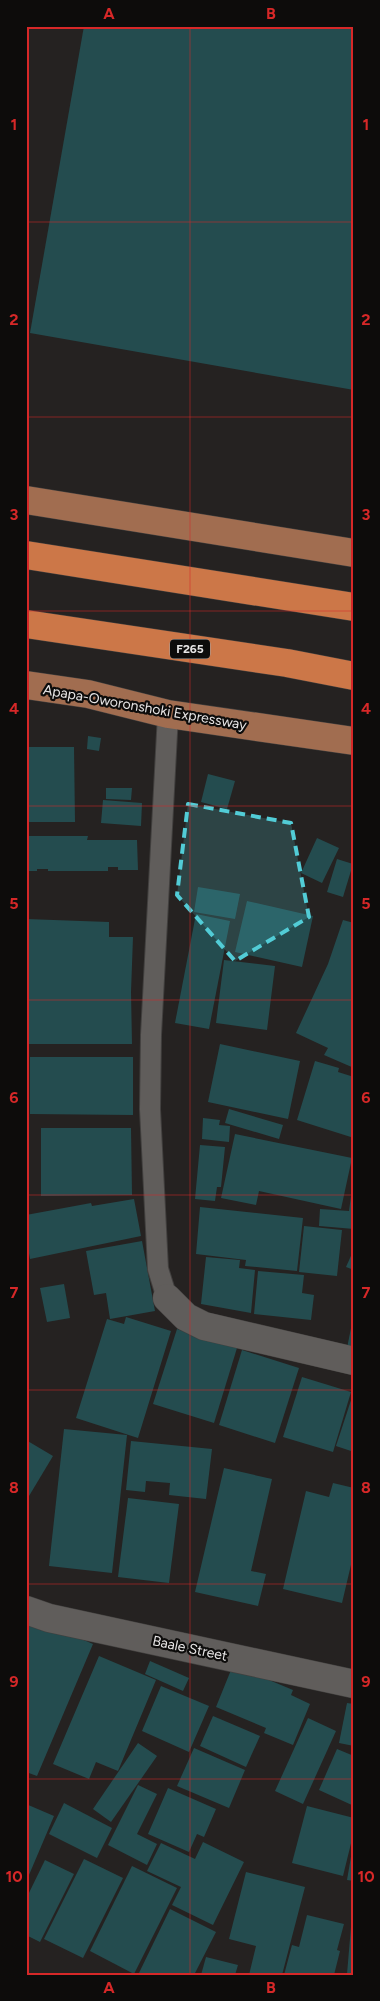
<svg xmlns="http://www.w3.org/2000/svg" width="380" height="2001" font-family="Figtree,sans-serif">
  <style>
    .building { fill: #244c4f }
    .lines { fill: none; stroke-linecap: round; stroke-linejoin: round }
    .lane-casing { stroke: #42403f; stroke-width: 22 }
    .street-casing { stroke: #42403f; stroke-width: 29 }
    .primary-casing { stroke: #42403f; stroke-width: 29 }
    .highway-casing { stroke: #42403f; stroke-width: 29 }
    .lane { stroke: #605d5b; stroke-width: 20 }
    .street { stroke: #605d5b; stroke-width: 28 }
    .primary { stroke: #a16d50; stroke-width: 28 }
    .highway { stroke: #cc7748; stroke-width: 28 }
    .marked { fill: #52ccd6; fill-opacity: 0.2; stroke: #52ccd6; stroke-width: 4; stroke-dasharray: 10 6; stroke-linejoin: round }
    .grid { fill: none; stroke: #d62828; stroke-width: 1; stroke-opacity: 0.55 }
    .labels { text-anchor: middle; stroke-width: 4.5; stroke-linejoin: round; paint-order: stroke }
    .shield { fill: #0d0c0b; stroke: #a6a4a4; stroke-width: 1 }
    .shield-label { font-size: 12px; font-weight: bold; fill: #e7e5e5 }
    .street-label { font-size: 14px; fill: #e7e5e5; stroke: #0d0c0b }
    .neatline { fill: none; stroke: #d62828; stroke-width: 2 }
    .grid-label { font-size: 16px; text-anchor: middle; font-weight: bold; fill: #d62828 }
  </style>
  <rect width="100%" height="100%" fill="#252221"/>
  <!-- building -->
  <g class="building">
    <polygon points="84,26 354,26 354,390 30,333"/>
    <polygon points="88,736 101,738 99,751 87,749"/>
    <polygon points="27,747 74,747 75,822 28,822"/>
    <polygon points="208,774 235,781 227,809 201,802"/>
    <polygon points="106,788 132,788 131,800 106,799"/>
    <polygon points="103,800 142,803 141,826 101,823"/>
    <polygon points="26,836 88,836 87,840 137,840 138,870 118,870 118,867 108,867 108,871 48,871 48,869 37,869 37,871 26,871"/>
    <polygon points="317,838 339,848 322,883 301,873"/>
    <polygon points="337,859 353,864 343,897 327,892"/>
    <polygon points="198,887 240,894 235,919 194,912"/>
    <polygon points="247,901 313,916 302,967 235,952"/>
    <polygon points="196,914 230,921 209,1029 175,1023"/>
    <polygon points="26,919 109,922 109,937 133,937 131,992 132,1044 29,1044 29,995 26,995"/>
    <polygon points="343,920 354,923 354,1068 324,1055 328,1048 296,1033 328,964"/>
    <polygon points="224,960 275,966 267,1030 216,1023"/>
    <polygon points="220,1044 300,1061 288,1119 208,1102"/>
    <polygon points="30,1057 133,1057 133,1115 30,1114"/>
    <polygon points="315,1061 339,1068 338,1072 354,1077 354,1138 297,1120"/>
    <polygon points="229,1109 283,1125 279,1139 225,1123"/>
    <polygon points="203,1118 220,1120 219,1125 230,1126 229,1142 202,1139"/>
    <polygon points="41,1128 131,1128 132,1195 41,1196"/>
    <polygon points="235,1134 352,1158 341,1209 259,1191 256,1205 221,1198"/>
    <polygon points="200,1145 225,1147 221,1187 217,1187 215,1201 195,1199"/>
    <polygon points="351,1196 354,1196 354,1229 319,1226 320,1209 349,1211"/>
    <polygon points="134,1199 141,1236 30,1259 26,1236 26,1215 91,1203 92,1206"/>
    <polygon points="200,1207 303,1218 297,1271 245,1266 246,1260 196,1254"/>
    <polygon points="304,1226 342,1230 337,1276 299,1272"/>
    <polygon points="142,1241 155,1311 110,1319 106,1293 94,1295 86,1251"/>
    <polygon points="354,1249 354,1270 346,1267"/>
    <polygon points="206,1257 240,1260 239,1268 255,1270 251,1313 201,1304"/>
    <polygon points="258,1271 304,1275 302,1293 314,1295 311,1320 254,1314"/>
    <polygon points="64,1284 70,1318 47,1322 40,1288"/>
    <polygon points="126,1317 171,1331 138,1438 76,1418 107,1319 124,1324"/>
    <polygon points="353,1318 354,1318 354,1349 347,1348"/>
    <polygon points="177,1329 237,1348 214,1423 153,1404"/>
    <polygon points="242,1350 299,1368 275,1443 219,1425"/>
    <polygon points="302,1377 351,1392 333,1452 283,1437"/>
    <polygon points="354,1391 354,1452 336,1446"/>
    <polygon points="64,1429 127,1435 112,1573 49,1566"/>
    <polygon points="26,1440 53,1456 26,1501"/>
    <polygon points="131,1441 212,1449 206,1499 169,1495 170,1483 146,1481 145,1492 126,1490"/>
    <polygon points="224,1468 272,1479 251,1571 266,1574 258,1606 195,1592"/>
    <polygon points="333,1483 354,1488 354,1552 342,1603 283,1589 306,1491 329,1497"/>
    <polygon points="128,1498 179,1504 169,1583 118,1577"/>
    <polygon points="31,1617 93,1644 37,1776 26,1772 26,1628"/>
    <polygon points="99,1656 156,1680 118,1771 96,1762 89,1779 53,1764"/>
    <polygon points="150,1661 189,1678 183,1691 145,1674"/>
    <polygon points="233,1665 293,1690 291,1695 310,1704 293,1745 264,1733 266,1728 216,1707"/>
    <polygon points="161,1686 209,1706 189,1752 142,1731"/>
    <polygon points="347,1703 354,1704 354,1746 339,1743"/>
    <polygon points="213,1716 260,1736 246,1767 200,1746"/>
    <polygon points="308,1718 336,1731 303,1804 275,1791"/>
    <polygon points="138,1743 157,1756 111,1822 93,1809"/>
    <polygon points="194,1748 245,1770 229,1808 177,1786"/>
    <polygon points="337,1749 354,1756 354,1806 319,1790"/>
    <polygon points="138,1785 157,1794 137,1834 157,1844 147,1865 108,1845"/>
    <polygon points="168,1788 216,1809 204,1837 197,1834 189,1852 148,1834"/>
    <polygon points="64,1803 112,1828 97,1858 49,1834"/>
    <polygon points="26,1804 54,1816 26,1882"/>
    <polygon points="307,1806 354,1818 354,1831 343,1876 292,1863"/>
    <polygon points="203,1842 244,1862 213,1925 172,1905 181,1887 147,1871 161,1843 195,1859"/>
    <polygon points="353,1845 354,1845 354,1881 347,1880"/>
    <polygon points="84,1859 123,1878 83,1958 44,1939"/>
    <polygon points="45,1860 74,1874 40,1942 26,1935 26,1899"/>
    <polygon points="132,1866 177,1888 134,1974 90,1951"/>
    <polygon points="246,1872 305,1887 282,1975 249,1975 256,1946 229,1939"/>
    <polygon points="170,1909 216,1932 194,1975 138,1975"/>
    <polygon points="307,1915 344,1924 337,1950 340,1951 334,1975 284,1975 292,1945 299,1947"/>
    <polygon points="352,1915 354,1915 354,1974 347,1974"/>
    <polygon points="206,1957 238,1965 235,1975 201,1975"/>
  </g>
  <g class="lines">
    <!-- lane casing -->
    <g class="lane-casing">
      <polyline id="lane" points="167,1298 158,1269 150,1109 151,1035 168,714"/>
    </g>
    <!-- street casing -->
    <g class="street-casing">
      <g id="street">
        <polyline points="167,1298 186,1317 204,1326 354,1361"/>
        <polyline points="26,1610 49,1618 354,1684"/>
      </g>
    </g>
    <!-- primary casing -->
    <g class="primary-casing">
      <g id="primary">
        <polyline points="26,500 354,553"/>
        <polyline points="26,685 88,694 168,714 354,741"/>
      </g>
    </g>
    <!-- highway casing -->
    <g class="highway-casing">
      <g id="highway">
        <polyline points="26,555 354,607"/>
        <polyline points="26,624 287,663 354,676"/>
      </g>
    </g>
    <!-- lane -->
    <use href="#lane" class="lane"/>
    <!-- street -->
    <use href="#street" class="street"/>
    <!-- primary -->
    <use href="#primary" class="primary"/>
    <!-- highway -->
    <use href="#highway" class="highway"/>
  </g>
  <!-- marked area -->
  <path class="marked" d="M188,804l103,19 18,94 -74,44 -58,-66z"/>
  <!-- grid -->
  <path class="grid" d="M190,26v1949M26,222h328M26,417h328M26,611h328M26,806h328M26,1000h328M26,1195h328M26,1390h328M26,1584h328M26,1779h328"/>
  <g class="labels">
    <!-- shield labels -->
    <rect class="shield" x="170" y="639.5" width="40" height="19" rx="4"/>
    <g class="shield-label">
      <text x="190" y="653">F265</text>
    </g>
    <!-- street labels -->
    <g class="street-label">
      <text transform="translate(145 707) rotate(10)" y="5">Apapa-Oworonshoki Expressway</text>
      <text transform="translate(190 1648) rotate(12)" y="5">Baale Street</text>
    </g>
  </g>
  <!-- border -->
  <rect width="380" height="2001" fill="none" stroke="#0d0c0b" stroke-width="55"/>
  <rect x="28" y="28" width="324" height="1946" class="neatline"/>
  <g class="grid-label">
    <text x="109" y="19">A</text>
    <text x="271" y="19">B</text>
    <text x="14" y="130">1</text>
    <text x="366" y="130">1</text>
    <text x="14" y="325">2</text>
    <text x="366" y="325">2</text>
    <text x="14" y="520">3</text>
    <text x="366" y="520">3</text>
    <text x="14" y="714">4</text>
    <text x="366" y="714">4</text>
    <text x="14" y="909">5</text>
    <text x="366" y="909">5</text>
    <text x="14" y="1103">6</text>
    <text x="366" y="1103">6</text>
    <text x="14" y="1298">7</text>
    <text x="366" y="1298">7</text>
    <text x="14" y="1493">8</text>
    <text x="366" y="1493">8</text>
    <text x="14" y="1687">9</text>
    <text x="366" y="1687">9</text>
    <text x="14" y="1882">10</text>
    <text x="366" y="1882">10</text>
    <text x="109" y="1993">A</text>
    <text x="271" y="1993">B</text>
  </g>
</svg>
